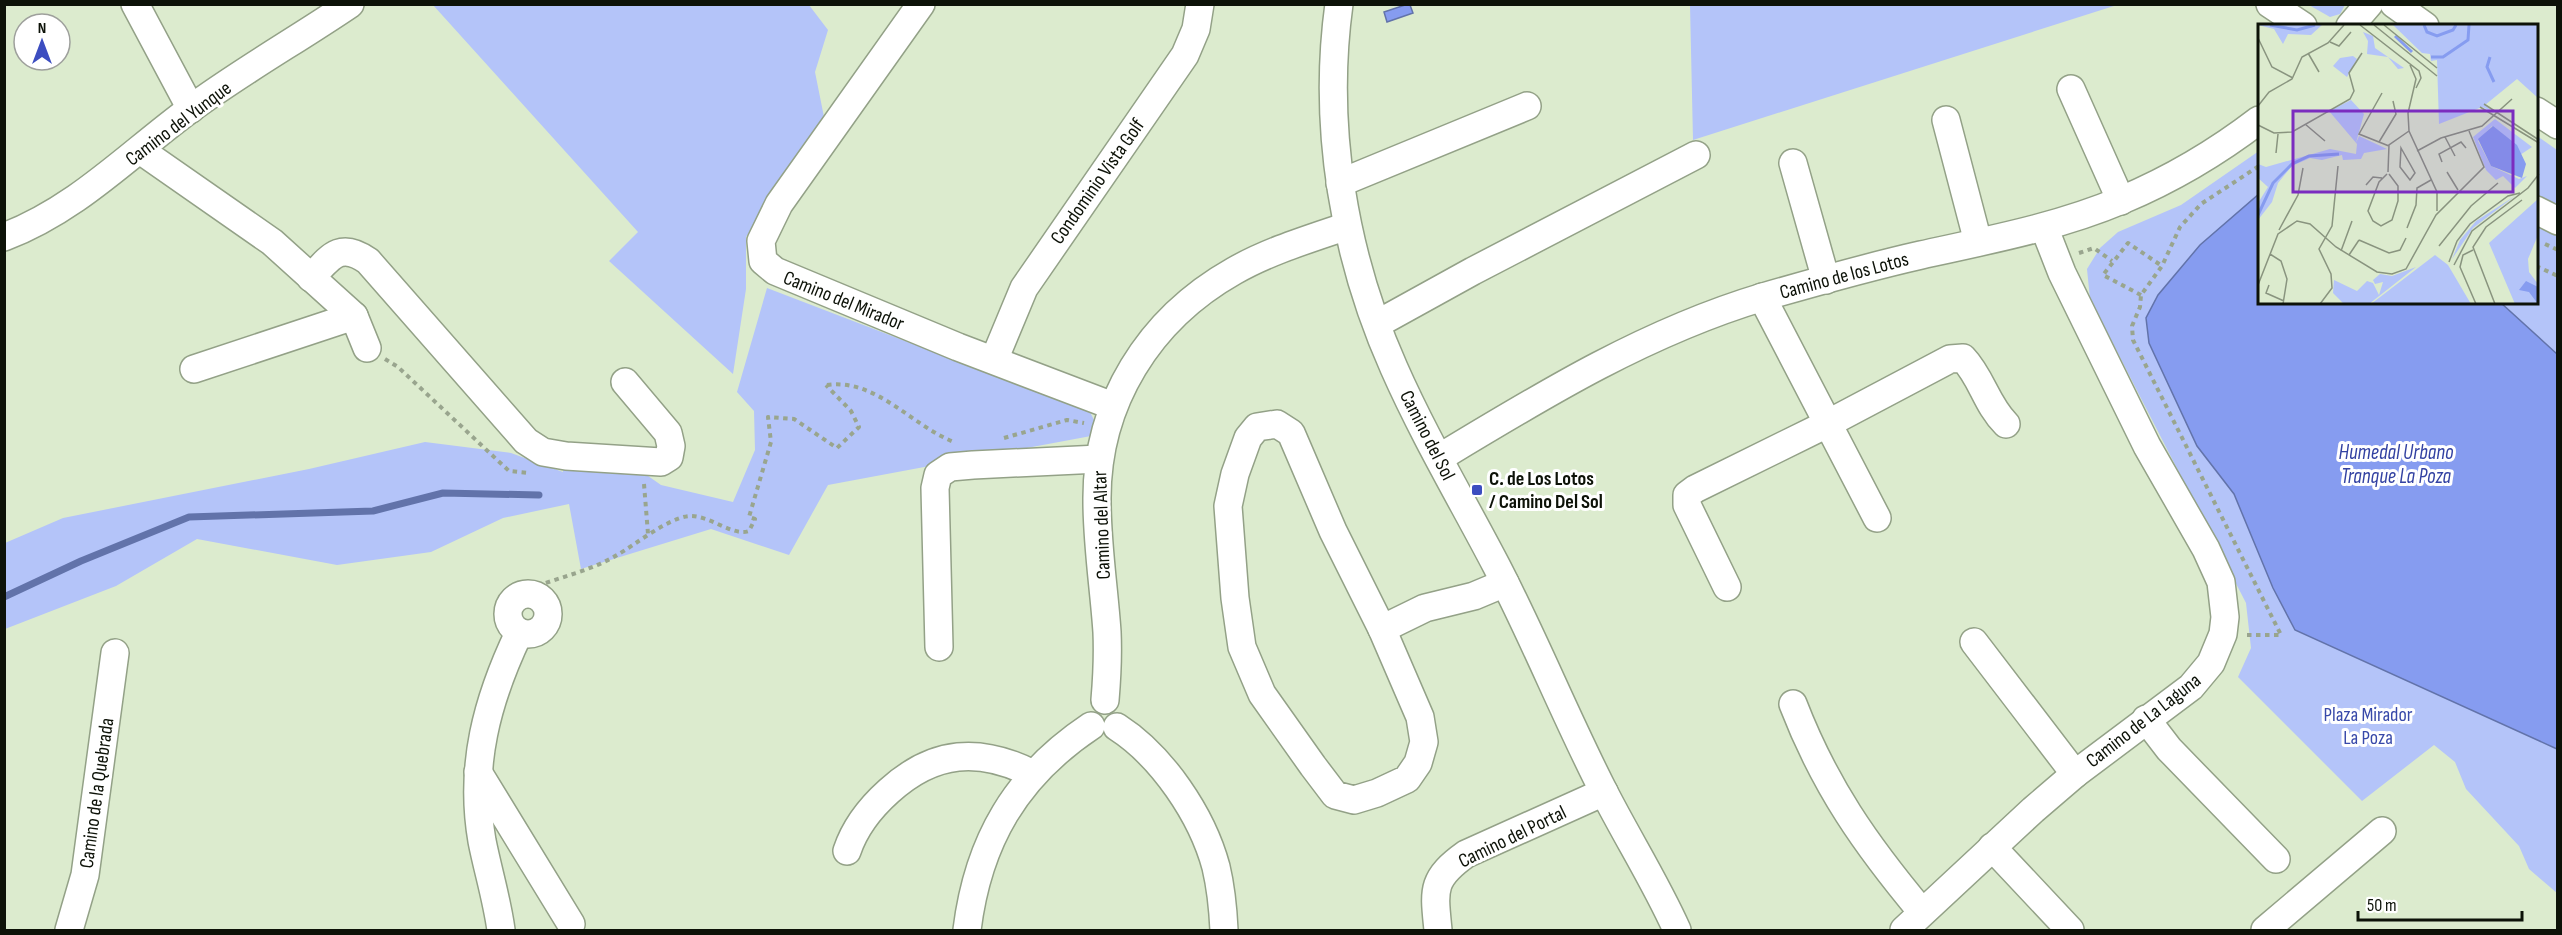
<svg xmlns="http://www.w3.org/2000/svg" width="2562" height="935" font-family="'Sofia Sans Condensed',sans-serif">
  <style>
    .green { fill: #b4c4f9 }
    .water { fill: #869cf0; stroke: #6273aa; stroke-width: 1.5 }
    .lines { fill: none; stroke-linecap: round; stroke-linejoin: round }
    .stream { stroke: #6273aa; stroke-width: 7 }
    .minor-casing { stroke: #93a187; stroke-width: 30 }
    .path { stroke: #99a58e; stroke-width: 4; stroke-dasharray: 4.5 4.5; stroke-linecap: butt }
    .minor { stroke: #fff; stroke-width: 27 }
    .poi-dot { fill: #3c4dc0; stroke: #fff; stroke-width: 2 }
    .labels { text-anchor: middle; stroke-width: 6; stroke-linejoin: round; paint-order: stroke }
    .street-label { font-size: 20px; fill: #0d1208; stroke: #fff }
    .poi-label { font-size: 20px; font-weight: bold; fill: #0d1208; stroke: #fff; text-anchor: start }
    .park-label { font-size: 20px; fill: #3849a9; stroke: #fff }
    .water-label { font-size: 21px; font-style: italic; fill: #3342a2; stroke: #fff }
    .inset-river { fill: none; stroke: #869cf0; stroke-width: 3 }
    .inset-road { fill: none; stroke: #89947f; stroke-width: 1.5 }
    .view { fill: #7b2cbf; fill-opacity: 0.15; stroke: #7b2cbf; stroke-width: 3 }
    .inset-edge { fill: none; stroke: #0d1208; stroke-width: 3 }
  </style>
  <rect width="100%" height="100%" fill="#dcebce"/>
  <!-- green -->
  <g class="green">
    <polygon points="433,5 809,5 828,30 815,72 824,117 746,237 746,289 733,374 609,261 638,232"/>
    <polygon points="1690,5 1690,4 2117,5 1693,140"/>
    <polygon points="2309,5 2345,4 2345,5 2340,14 2330,17"/>
    <polygon points="2537,136 2557,150 2557,207 2537,195"/>
    <polygon points="2259,151 2259,194 2232,219 2149,343 2197,446 2234,494 2273,588 2295,630 2557,749 2557,893 2529,869 2519,846 2466,789 2455,762 2434,745 2362,801 2238,677 2251,648 2246,603 2090,299 2087,269 2100,248 2118,232 2181,205"/>
    <polygon points="2537,223 2557,235 2557,354 2501,303 2536,303"/>
    <polygon points="767,288 1090,412 1094,420 1091,436 828,485 789,555 711,529 581,569 569,504 503,518 431,552 337,565 197,539 116,586 5,629 5,543 63,518 309,469 425,442 511,453 563,472 563,469 641,471 661,485 733,502 755,450 754,411 737,392"/>
  </g>
  <!-- water -->
  <g class="water">
    <polygon points="1405,5 1410,5 1413,13 1387,22 1384,12"/>
    <polygon points="2259,194 2259,303 2501,303 2557,354 2557,749 2295,630 2273,588 2234,494 2197,446 2149,343 2146,318 2158,295 2200,245"/>
  </g>
  <g class="lines">
    <!-- stream -->
    <polyline class="stream" points="4,597 81,561 189,517 373,511 443,493 539,495"/>
    <!-- minor casing -->
    <g class="minor-casing">
      <g id="minor">
        <polyline points="135,4 191,109"/>
        <polyline points="921,4 779,204 761,241 763,261 775,271 958,347 1113,406"/>
        <path d="M1339,4c-17,123 5,252 55,364 30,68 68,132 102,197 39,75 70,153 108,227 24,47 52,91 73,138"/>
        <polyline points="2270,4 2303,26"/>
        <polyline points="2394,4 2425,26"/>
        <polyline points="2350,26 2369,4"/>
        <polyline points="2071,89 2121,201"/>
        <polyline points="2536,111 2558,125"/>
        <polyline points="1946,120 1978,242"/>
        <polyline points="140,150 272,242 354,316 367,348"/>
        <polyline points="1793,163 1826,280"/>
        <polyline points="1340,183 1527,106"/>
        <polyline points="2536,210 2558,221"/>
        <path d="M4,237c73,-28 124,-82 185,-127 51,-38 108,-70 161,-106"/>
        <path d="M311,278c19,-21 29,-37 57,-17l158,180 17,11 23,4 95,6 8,-5 2,-11 -3,-13 -43,-51"/>
        <polyline points="1762,297 1877,518"/>
        <polyline points="1377,324 1473,271 1696,155"/>
        <polyline points="994,360 1024,288 1185,55 1196,29 1200,4"/>
        <polyline points="194,369 354,316"/>
        <polygon points="1277,424 1291,433 1333,531 1382,629 1420,717 1424,742 1418,763 1407,779 1377,793 1354,800 1335,795 1313,766 1262,694 1242,647 1235,598 1228,506 1235,474 1248,438 1257,427"/>
        <path d="M1439,458c104,-63 207,-126 324,-161 52,-15 105,-30 158,-42 68,-15 137,-28 201,-55 50,-21 94,-47 137,-80"/>
        <path d="M1727,587l-40,-82v-10l8,-6 132,-65 123,-65 13,-1c19,20 23,46 43,66"/>
        <circle cx="528" cy="614" r="20"/>
        <polyline points="1382,629 1425,608 1474,596 1505,583"/>
        <polyline points="1974,642 2075,774"/>
        <polyline points="939,647 935,488 938,475 950,467 973,465 1099,459"/>
        <path d="M1105,700c2,-23 3,-45 2,-68 -3,-44 -10,-87 -10,-131 -1,-98 52,-182 137,-230 35,-20 75,-32 113,-45"/>
        <path d="M1793,704c32,83 73,141 129,208"/>
        <polyline points="2146,719 2169,749 2276,859"/>
        <path d="M1117,727c45,29 85,88 99,140 5,21 7,42 8,63"/>
        <polyline points="478,772 571,924"/>
        <polyline points="1992,847 2070,930"/>
        <path d="M847,851c8,-24 23,-43 42,-60 45,-41 91,-44 144,-17"/>
        <polyline points="69,930 85,875 115,653"/>
        <path d="M501,930c-4,-30 -13,-59 -19,-89 -13,-75 5,-141 37,-208"/>
        <path d="M967,930c11,-89 49,-154 124,-204"/>
        <path d="M1438,930c-4,-40 -7,-51 28,-76l138,-62"/>
        <polyline points="1904,930 2033,810 2075,774 2191,687 2211,663 2223,634 2225,617 2221,582 2206,549 2147,446 2062,273 2044,227"/>
        <polyline points="2265,930 2382,831"/>
      </g>
    </g>
    <!-- path -->
    <g class="path">
      <polyline points="2545,244 2558,250"/>
      <polyline points="2079,253 2094,248 2112,261"/>
      <polyline points="2536,266 2558,276"/>
      <polyline points="2141,295 2103,275 2128,243 2162,266"/>
      <polyline points="385,359 398,367 509,471 529,473"/>
      <path d="M827,385c49,-7 85,41 127,57"/>
      <polyline points="1004,438 1067,420 1084,423"/>
      <polyline points="644,484 648,534"/>
      <path d="M536,596l4,-11c25,-9 54,-16 77,-30 18,-10 51,-37 72,-39 21,-1 44,21 60,15l6,-12 -6,-2 22,-75 -3,-25 26,2 43,29 22,-21 -8,-16 -25,-26"/>
      <polyline points="2247,635 2281,635 2133,340 2132,326 2140,307 2141,295 2162,266 2180,227 2201,204 2259,166"/>
    </g>
    <!-- minor -->
    <use href="#minor" class="minor"/>
  </g>
  <!-- markers -->
  <rect class="poi-dot" x="1471" y="484" width="12" height="12" rx="3"/>
  <g class="labels">
    <!-- street labels -->
    <g class="street-label">
      <text transform="translate(178 123) rotate(-37)" y="7">Camino del Yunque</text>
      <text transform="translate(1097 181) rotate(-55)" y="7">Condominio Vista Golf</text>
      <text transform="translate(1844 275) rotate(-15)" y="7">Camino de los Lotos</text>
      <text transform="translate(844 300) rotate(22)" y="7">Camino del Mirador</text>
      <text transform="translate(1428 435) rotate(63)" y="7">Camino del Sol</text>
      <text transform="translate(1101 525) rotate(-92)" y="7">Camino del Altar</text>
      <text transform="translate(2143 720) rotate(-38)" y="7">Camino de La Laguna</text>
      <text transform="translate(96 793) rotate(-82)" y="7">Camino de la Quebrada</text>
      <text transform="translate(1512 836) rotate(-26)" y="7">Camino del Portal</text>
    </g>
    <!-- poi labels -->
    <g class="poi-label">
      <text x="1489" y="485">C. de Los Lotos<tspan x="1489" dy="23">/ Camino Del Sol</tspan></text>
    </g>
    <!-- park labels -->
    <g class="park-label">
      <text x="2368" y="721">Plaza Mirador<tspan x="2368" dy="23">La Poza</tspan></text>
    </g>
    <!-- water labels -->
    <g class="water-label">
      <text x="2396" y="459">Humedal Urbano<tspan x="2396" dy="24">Tranque La Poza</tspan></text>
    </g>
  </g>
  <!-- overview -->
  <g transform="translate(2258 24)">
    <rect width="280" height="280" fill="#dcebce"/>
    <path d="M0,1h64l-11,10 -23,-1 -5,10 -9,-15zM135,1h145v73l-21,-19 -32,26 9,8 -12,-6 -43,17 -2,-64 -6,1 -1,-7 -8,-1zM105,8l10,4 2,12 29,20 -6,1 -10,-12 -21,-3 1,-13zM95,32l4,3 -10,18 -14,-11 7,-8zM93,76l13,14 -8,29 3,-7 28,13 -23,4 -3,6 -18,1 -1,-5 -20,5 -12,-2 -18,8 -14,17 -6,19 -14,18v-17l10,-16 -10,-9v-14l8,3 64,-18 26,5 1,-10 -28,-33zM237,95l37,28 -12,8 -4,-10 -24,-19 -14,15 13,25 28,13 8,-3 -12,12 -12,-12 -7,4 -10,-10 -13,-33zM257,172l-42,32 -21,31 8,-19 16,-19zM280,175v36l-10,24 1,13 9,12v20h-23l-26,-61zM177,231l13,10 23,39h-100zM158,243l-47,37h-25l-11,-11 1,-13 23,11 10,-10 6,2 6,12 4,-13 -8,2 -2,-4 7,-6 12,2z" fill="#b4c4f9"/>
    <path d="M235,102l24,19 9,19 -4,14 -31,-12 -13,-27zM268,257l12,6v17l-9,-12 -10,-2z" fill="#869cf0"/>
    <path class="inset-river" d="M12,1l27,5 18,-5M166,1l3,7 10,4 16,-6 3,-5M137,12l17,16M173,33h12l25,-17 1,-15M232,33l-3,10 7,15M0,191l15,-32 19,-19 17,-8 30,-2"/>
    <path class="inset-road" d="M102,1l59,46 2,7 -5,10M116,1l63,51M126,1l53,43M0,14l14,29 21,11M72,18l9,4 12,-14M50,29l11,19M152,41l6,14 -8,34 1,18 28,61v19M124,69l-23,41 30,12M226,80l55,36M0,82l11,-14 23,-13 10,-22 26,-14 16,-18M222,83l59,36M47,100l20,17M0,101l16,8 18,-1 58,-33 4,-8 -5,-18 13,-20M187,113l10,19M121,118l17,-28 -3,-13M143,124l14,25 -5,7 -10,-13zM159,127l24,-13 41,-12 30,-27M18,129l2,-19M184,138l-3,-8 22,-12 5,6M130,148l1,-27 20,-14M189,148l11,18M129,150l-8,8 -11,29 5,10 8,5 11,-6 6,-19v-15l-9,-12M108,161l7,-8 9,1M149,204l9,-23 1,-17 14,-8M21,206l19,-35 5,-27M101,216l30,13 11,-3 6,-12M181,222l32,-40 27,-23M215,226l-10,5 -3,12 16,37M83,227l11,-30M12,230l11,7 6,18 -4,25M91,231l10,-15M191,238l8,-21 13,-17 38,-28 12,-3M196,241l18,-34 56,-43 11,-14M0,261l20,-51 19,-13 13,3 26,23 41,25 15,2 14,-5 30,-54 48,-48 -15,-36M11,261l-3,8 18,8M62,280l12,-16 -1,-14 -12,-25 13,-23 6,-60M237,280l-22,-57 13,-20 36,-27"/>
    <path class="view" d="M35,87h220v81h-220z"/>
    <rect width="280" height="280" class="inset-edge"/>
  </g>
  <!-- border -->
  <rect width="2562" height="935" fill="none" stroke="#0d1208" stroke-width="12"/>
  <!-- north arrow -->
  <g transform="translate(42 42)"><circle r="28" fill="#ffffff" stroke="#9ea09c" stroke-width="1.5"/>
  <path d="M0-4.5L10 22L0 15L-10 22Z" fill="#3c4dc0"/>
  <text y="-9" font-size="16" font-weight="bold" text-anchor="middle" fill="#0d1208">N</text>
  </g>
  <!-- scale -->
  <path d="M2358 911v9h164v-9" fill="none" stroke="#0d1208" stroke-width="3"/>
  <text x="2367" y="911" font-size="18" fill="#0d1208" stroke="#ffffff" stroke-width="4.5" paint-order="stroke">50 m</text>
</svg>
